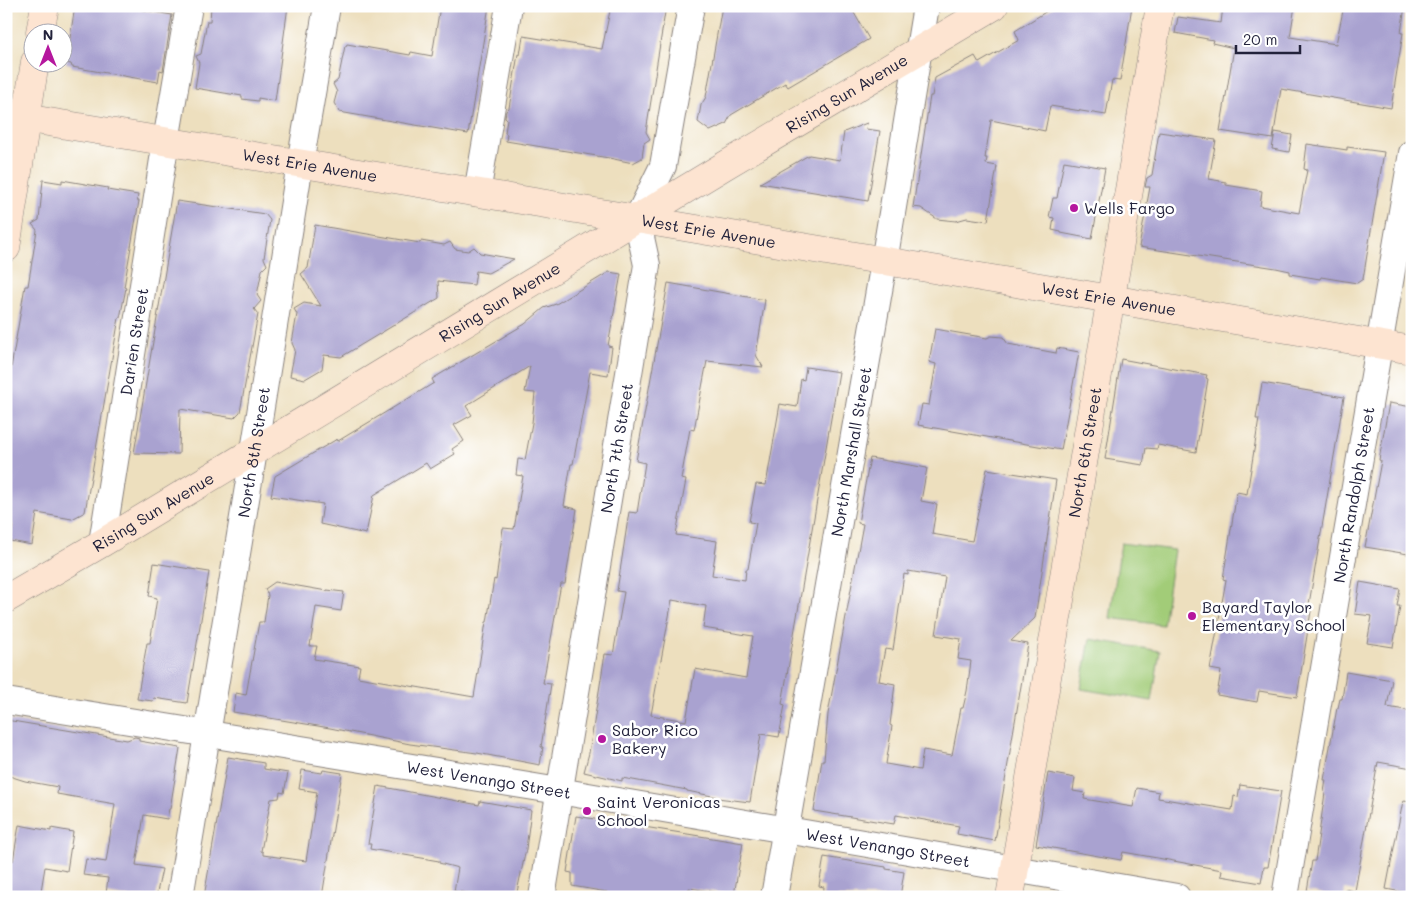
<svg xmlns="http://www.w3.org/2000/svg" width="1418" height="903" font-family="Mali,sans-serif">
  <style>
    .green { fill: #a2cc78; stroke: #62775a }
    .building { fill: #a9a2d0; fill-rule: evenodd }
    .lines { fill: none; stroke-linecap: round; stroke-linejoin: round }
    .street-casing { stroke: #88807c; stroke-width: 28 }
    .secondary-casing { stroke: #88807c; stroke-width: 29 }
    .street { stroke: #fff; stroke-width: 26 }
    .secondary { stroke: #fde4d1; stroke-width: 28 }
    .poi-dot { fill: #b5179e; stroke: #fff; stroke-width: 2 }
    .labels { text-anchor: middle; stroke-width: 5; stroke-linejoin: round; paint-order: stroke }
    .street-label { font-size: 16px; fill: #22223b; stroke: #fff }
    .poi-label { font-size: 16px; fill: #22223b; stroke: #fff; text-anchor: start }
  </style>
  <rect width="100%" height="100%" fill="#fff"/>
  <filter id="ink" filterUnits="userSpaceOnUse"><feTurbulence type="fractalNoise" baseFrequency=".02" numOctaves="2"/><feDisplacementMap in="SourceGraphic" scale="10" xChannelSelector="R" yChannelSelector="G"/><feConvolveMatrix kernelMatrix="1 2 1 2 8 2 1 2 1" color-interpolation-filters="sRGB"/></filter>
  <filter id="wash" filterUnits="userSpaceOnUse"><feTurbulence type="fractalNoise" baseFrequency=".0096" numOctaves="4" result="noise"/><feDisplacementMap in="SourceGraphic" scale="20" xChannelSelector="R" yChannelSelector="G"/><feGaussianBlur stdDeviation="1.12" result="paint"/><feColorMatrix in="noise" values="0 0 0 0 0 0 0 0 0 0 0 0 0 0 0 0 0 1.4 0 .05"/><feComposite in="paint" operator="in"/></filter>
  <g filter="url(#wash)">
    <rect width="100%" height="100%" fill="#eddfbe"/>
    <!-- green -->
    <g class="green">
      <polygon points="1121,543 1174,550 1163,625 1110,618"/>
      <polygon points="1090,639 1160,651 1152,701 1081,689"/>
    </g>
    <g id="blocks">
      <!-- building -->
      <g class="building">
        <polygon points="75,6 132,6 132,8 172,15 163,71 160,70 158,82 72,67 71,64 66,63"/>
        <polygon points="211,6 288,6 275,101 258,98 258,101 242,99 242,96 195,88 199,63 196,56 201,54 207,21 210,21"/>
        <polygon points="440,6 489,6 468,134 339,112 334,103 337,92 333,84 338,80 345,46 346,46 347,44 410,55 411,52 432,56"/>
        <polygon points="611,6 666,6 646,132 650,139 644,143 642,158 633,163 609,158 506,141 507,134 505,133 507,119 505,117 506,111 509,108 518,54 520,55 523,36 602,49"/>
        <polygon points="722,6 850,6 869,39 788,87 785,83 731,115 726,124 710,131 698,122 701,105 706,97"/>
        <polygon points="1055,6 1132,6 1120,81 1112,80 1106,115 1050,106 1045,131 991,120 985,158 987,158 986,164 997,166 988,221 967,218 956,221 937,219 921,208 913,207 930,96 932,96 935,78 975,56 979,63 1019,40 1015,31"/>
        <polygon points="1223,6 1295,6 1290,37 1336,44 1344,6 1405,6 1401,33 1403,33 1391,108 1281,89 1273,139 1220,131 1234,48 1212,43 1213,40 1175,33 1178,17 1221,23"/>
        <polygon points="867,123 866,129 880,131 868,201 760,183 809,155 840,160 844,132"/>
        <polygon points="1159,132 1216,140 1209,179 1226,182 1226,185 1262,191 1260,206 1299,213 1307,170 1304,169 1307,144 1347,150 1347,147 1384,152 1363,279 1357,283 1321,277 1320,279 1290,274 1290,271 1276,268 1139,247 1150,187 1145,187 1147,178 1152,175"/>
        <polygon points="1275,132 1292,135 1289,152 1272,149"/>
        <polygon points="1064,161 1105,168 1092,239 1061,233 1061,232 1052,230 1054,218 1049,217 1053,198 1057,198"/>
        <polygon points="43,180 62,183 62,180 108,188 107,190 138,195 137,201 139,201 124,287 126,288 120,318 119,318 85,512 72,519 37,513 32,545 10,541 13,524 6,523 6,400 11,395 8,389 10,374 25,286 28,286 37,230 32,224 39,220"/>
        <polygon points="177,201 265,214 270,220 264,258 267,265 262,270 257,295 261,301 254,309 258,314 240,412 234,418 180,409 179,454 134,453"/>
        <polygon points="315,225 420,243 421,241 444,245 450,242 455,249 468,251 474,247 480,253 514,259 488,273 476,271 474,285 438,281 439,298 341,357 324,355 322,369 305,379 290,376 295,350 292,343 297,314 294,309 304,303 321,306 301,274 308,268"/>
        <polygon points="609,272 621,274 608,346 612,347 608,375 590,372 573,464 571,464 564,506 577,509 565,584 561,584 543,683 551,684 541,747 543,747 540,765 477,753 410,744 330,728 233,712 236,693 246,695 259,622 264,622 268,595 265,589 275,582 327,591 327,590 344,592 341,611 316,607 310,646 317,646 314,659 360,666 358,677 474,697 486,622 487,622 494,579 496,580 503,528 514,529 523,476 516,475 518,459 525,460 532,423 535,393 525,392 530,366 466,406 472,415 454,425 464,441 452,449 455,454 430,469 426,463 374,495 366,534 320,524 323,504 271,496 275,476 337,439 338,441 434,383 432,379 525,324 544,308 556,304"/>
        <path d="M668,283l97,17 -9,55 7,12 -56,-6 -13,69 -4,-1 -9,50 5,1 -10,55 41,6 -5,34 33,5 1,-11h2l8,-46 -7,-1 7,-38 10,1 14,-81 17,3 4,-28 3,1 2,-13 33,5 -57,332 3,1 -6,32 -18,-3 -11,68 -33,-4v-1l-30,-6v-1l-65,-12v3l-38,-9 5,-19 16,-99 8,1 11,-63 -7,-1 12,-79 8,1 8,-50 -9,-2zM672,600l34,6 -3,22 50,8 -7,42 -51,-9 -9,52 -35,-6z"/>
        <polygon points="935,329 987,338 991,336 1003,337 1008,344 1056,353 1057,348 1079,352 1061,450 918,425 922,404 929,405 936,364 929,362"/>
        <polygon points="1121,359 1207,375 1206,378 1208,379 1196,452 1158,445 1157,449 1146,448 1143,465 1105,459"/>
        <polygon points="1262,383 1344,397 1308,610 1311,611 1297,697 1259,691 1257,702 1217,695 1221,671 1210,669 1226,580 1223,579 1237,492 1247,494 1259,419 1256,419"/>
        <polygon points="1389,403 1412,407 1412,552 1408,551 1408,554 1365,547 1381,461 1379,460"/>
        <path d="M870,458l57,10 -6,33 16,3 -5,30 40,7 15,-72 69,11 -21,138 -24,23 17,3 -33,197 -38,-7 2,-8 -63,-11 -2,9 -80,-13 8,-51h2l4,-46 35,-190 -5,-1zM908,571l37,6 -9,58 25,4 -3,20 13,2 -4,30 -4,17h-2l-9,47 -29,-5 -3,20 -34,-6 6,-38 -2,-1 5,-41 -16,-3 6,-32 8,1 11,-76 4,1z"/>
        <polygon points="154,563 209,572 187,703 154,698 153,701 137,699 147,643 150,643 157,598 149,596"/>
        <polygon points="1360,582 1400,589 1397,606 1400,606 1393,647 1367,643 1372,616 1355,614"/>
        <polygon points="1346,672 1392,680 1387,707 1412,711 1412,768 1378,762 1355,891 1345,889 1344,897 1342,897 1307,891 1312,861 1315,861 1325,793 1324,792 1326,780 1324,780 1337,708 1338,708 1340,699 1342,699"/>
        <polygon points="6,720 127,740 135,737 139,738 139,741 180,748 170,809 169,809 167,819 144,815 136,865 162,869 156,897 124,897 106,894 108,878 83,875 86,859 106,862 115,804 57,794 58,787 25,781 6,775"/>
        <polygon points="228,757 264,763 264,769 288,773 284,793 280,792 279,798 271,799 261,851 263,852 263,855 306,861 317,792 299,789 302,770 322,773 323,770 342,773 322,897 204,897"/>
        <polygon points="1048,773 1075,778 1073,791 1085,793 1084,799 1133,807 1137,788 1159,792 1158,798 1232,810 1234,796 1238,797 1240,785 1281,791 1268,867 1264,867 1261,883 1221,876 1222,870 1163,859 1123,852 1121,860 1036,845"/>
        <polygon points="378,786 479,805 480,801 531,810 526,849 516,897 481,897 481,895 454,891 458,868 439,863 439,861 370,849 371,844 368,844"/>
        <polygon points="1403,801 1412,802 1412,894 1386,889"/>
        <polygon points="576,816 743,843 734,895 689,888 688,894 683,893 682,897 606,897 607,892 572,886 572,873 567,872"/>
        <polygon points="19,825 51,831 51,828 73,832 67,871 45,867 40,897 6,897 6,860 13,861"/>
        <polygon points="824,857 886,867 886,869 904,872 900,897 823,897 824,887 819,886"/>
      </g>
    </g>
  </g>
  <g filter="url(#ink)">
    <use href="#blocks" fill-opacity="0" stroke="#88807c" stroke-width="1"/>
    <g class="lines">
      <!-- street casing -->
      <g class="street-casing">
        <g id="street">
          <polyline points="477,193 509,6"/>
          <path id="s1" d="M102,543l63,-396 24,-141"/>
          <path id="s2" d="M6,701l553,90 618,106"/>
          <path id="s3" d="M180,897l74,-446 46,-287 27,-158"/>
          <path id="s4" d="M542,897l105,-632 -10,-46 26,-53 28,-160"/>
          <path id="s5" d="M774,897l110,-635 42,-256"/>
          <path id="s6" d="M1285,897l127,-744"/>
        </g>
      </g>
      <!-- secondary casing -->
      <g class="secondary-casing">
        <g id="secondary">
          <polyline points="40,32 45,6"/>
          <path id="s7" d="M6,115l631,104 775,131"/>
          <polyline points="6,248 35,62"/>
          <path id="s8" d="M6,599l96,-56 622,-377 270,-160"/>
          <path id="s9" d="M1010,897l150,-891"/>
        </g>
      </g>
      <!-- street -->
      <use href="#street" class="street"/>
      <!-- secondary -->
      <use href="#secondary" class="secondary"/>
    </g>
  </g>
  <!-- markers -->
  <g class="poi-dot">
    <circle cx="1074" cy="208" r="5"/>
    <circle cx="1192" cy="616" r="5"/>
    <circle cx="602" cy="739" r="5"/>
    <circle cx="587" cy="811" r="5"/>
  </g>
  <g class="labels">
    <!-- street labels -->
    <g class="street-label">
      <text dy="6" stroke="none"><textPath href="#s8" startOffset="981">Rising Sun Avenue</textPath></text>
      <text dy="6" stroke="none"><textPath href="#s7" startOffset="308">West Erie Avenue</textPath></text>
      <text dy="6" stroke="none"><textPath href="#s7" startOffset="712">West Erie Avenue</textPath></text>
      <text dy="6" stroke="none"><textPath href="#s7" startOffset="1118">West Erie Avenue</textPath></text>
      <text dy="6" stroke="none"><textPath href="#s8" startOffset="576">Rising Sun Avenue</textPath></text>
      <text dy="6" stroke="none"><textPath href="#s1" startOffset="204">Darien Street</textPath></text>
      <text dy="6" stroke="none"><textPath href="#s4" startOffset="455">North 7th Street</textPath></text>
      <text dy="6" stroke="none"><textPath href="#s9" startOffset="451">North 6th Street</textPath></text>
      <text dy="6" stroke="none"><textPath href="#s3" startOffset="451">North 8th Street</textPath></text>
      <text dy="6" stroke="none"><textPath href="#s5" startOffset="452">North Marshall Street</textPath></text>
      <text dy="6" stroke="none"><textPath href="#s6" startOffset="408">North Randolph Street</textPath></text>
      <text dy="6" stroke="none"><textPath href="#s8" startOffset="171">Rising Sun Avenue</textPath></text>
      <text dy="6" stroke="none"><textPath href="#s2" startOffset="489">West Venango Street</textPath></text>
      <text dy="6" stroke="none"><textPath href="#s2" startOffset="894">West Venango Street</textPath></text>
    </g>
    <!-- poi labels -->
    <g class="poi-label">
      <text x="1084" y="214">Wells Fargo</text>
      <text x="1202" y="613">Bayard Taylor<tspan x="1202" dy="18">Elementary School</tspan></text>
      <text x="612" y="736">Sabor Rico<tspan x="612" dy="18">Bakery</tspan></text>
      <text x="597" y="808">Saint Veronicas<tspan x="597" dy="18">School</tspan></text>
    </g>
  </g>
  <!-- margin -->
  <rect width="1418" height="903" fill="none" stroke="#fff" stroke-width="25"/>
  <!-- north arrow -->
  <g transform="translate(48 48)"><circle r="24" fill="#ffffff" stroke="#a7a7b1"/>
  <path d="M0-4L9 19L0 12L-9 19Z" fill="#b5179e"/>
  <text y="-8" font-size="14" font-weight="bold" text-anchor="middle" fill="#22223b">N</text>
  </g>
  <!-- scale -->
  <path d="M1236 45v8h64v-8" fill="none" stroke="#22223b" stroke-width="2.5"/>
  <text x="1243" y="45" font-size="15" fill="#22223b" stroke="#ffffff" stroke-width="4" paint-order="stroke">20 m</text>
</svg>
